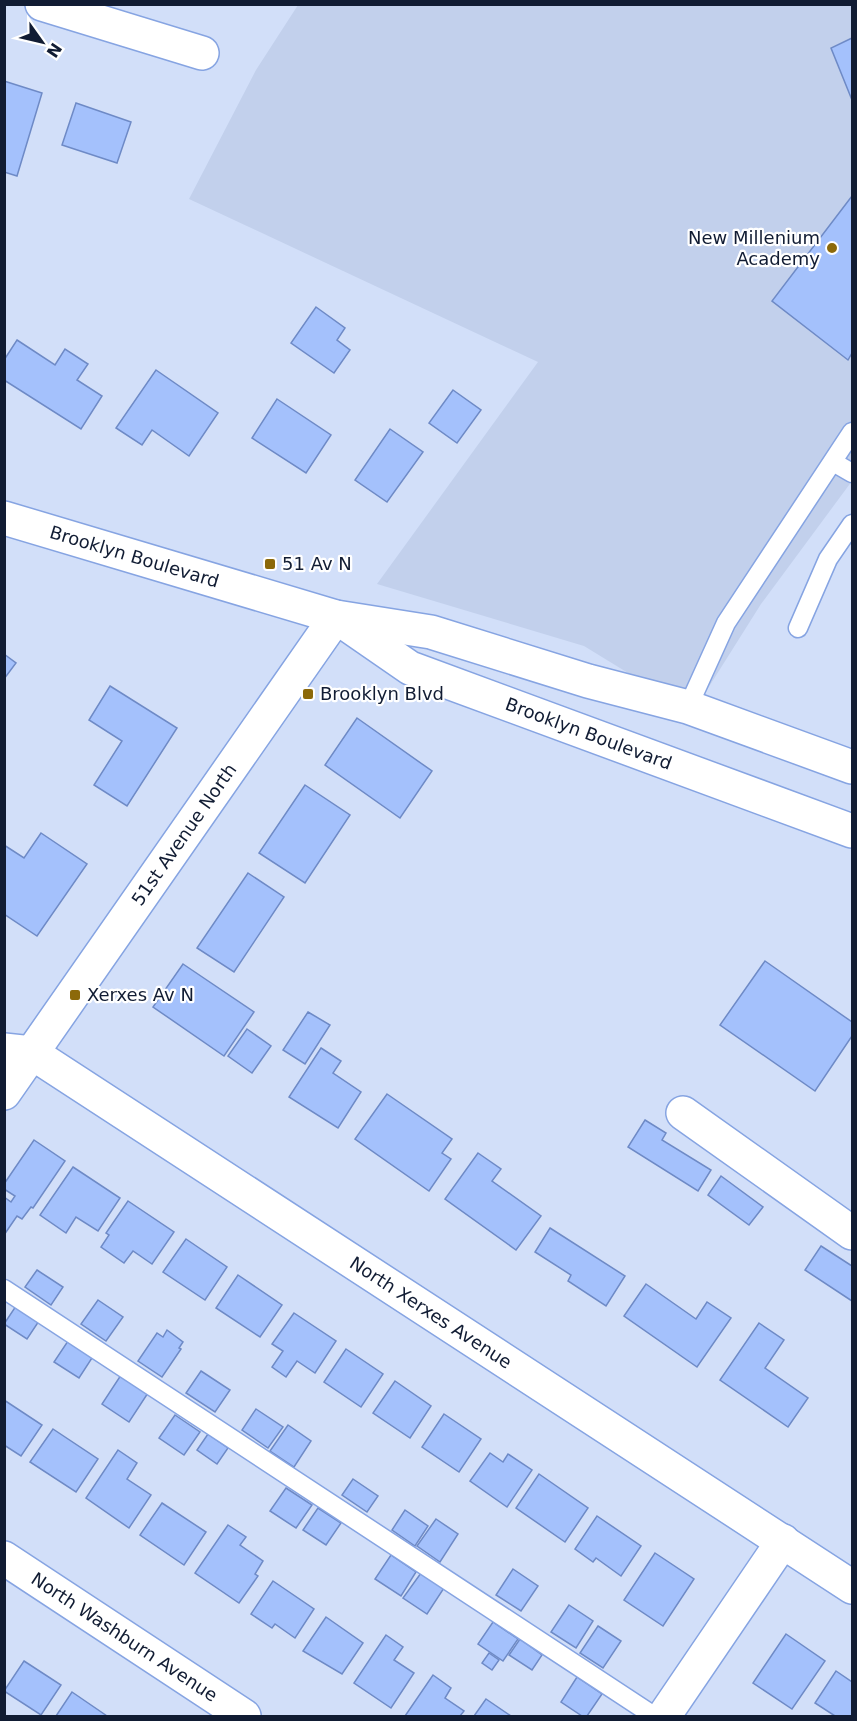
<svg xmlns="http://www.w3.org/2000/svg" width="857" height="1721" font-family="'DejaVu Sans',sans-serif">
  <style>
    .built { fill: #c2d0ec }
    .building { fill: #a4c1fc; stroke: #6e8ac6; stroke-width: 1.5 }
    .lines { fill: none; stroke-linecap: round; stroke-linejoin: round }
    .service-casing { stroke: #86a4e2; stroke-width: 21 }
    .minor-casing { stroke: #86a4e2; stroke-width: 36 }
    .secondary-casing { stroke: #86a4e2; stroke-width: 36 }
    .service { stroke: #fff; stroke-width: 18 }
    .minor { stroke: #fff; stroke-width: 33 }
    .secondary { stroke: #fff; stroke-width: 33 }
    .poi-dot { fill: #8c690a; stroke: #fff; stroke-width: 2 }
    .labels { text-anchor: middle; stroke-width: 4.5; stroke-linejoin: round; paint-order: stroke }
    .poi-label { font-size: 18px; fill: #111c33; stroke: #fff; text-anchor: start }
    .street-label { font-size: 18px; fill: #111c33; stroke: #fff }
  </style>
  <rect width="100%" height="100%" fill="#d2dff9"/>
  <!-- built -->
  <polygon class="built" points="298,5 852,5 852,481 761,604 705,693 633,676 584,646 377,584 538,362 189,199 256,70"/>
  <!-- building -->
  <g class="building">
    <polygon points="852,38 852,100 831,48"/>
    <polygon points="4,81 42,93 17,176 4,172"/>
    <polygon points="76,103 131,122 117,163 62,145"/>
    <polygon points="852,196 852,353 848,360 772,301"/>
    <polygon points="316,307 345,328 337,340 350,350 334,373 291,343"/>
    <polygon points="17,340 55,365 65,349 88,364 77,380 102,396 81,429 4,380 4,360"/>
    <polygon points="156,370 218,413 189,456 152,430 142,445 116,428"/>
    <polygon points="453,390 481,410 457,443 429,423"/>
    <polygon points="277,399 331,435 306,473 252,438"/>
    <polygon points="390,429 423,452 387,502 355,480"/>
    <polygon points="4,654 16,663 4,679"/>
    <polygon points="110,686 177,728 127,806 94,785 122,741 89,720"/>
    <polygon points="357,718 432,771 400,818 325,765"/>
    <polygon points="305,785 350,815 305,883 259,853"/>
    <polygon points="41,833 87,864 37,936 4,914 4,845 24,858"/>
    <polygon points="248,873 284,897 234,972 197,948"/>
    <polygon points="765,961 852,1022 852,1036 815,1091 720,1025"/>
    <polygon points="183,964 254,1012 224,1056 153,1007"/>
    <polygon points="308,1012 330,1025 305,1064 283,1050"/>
    <polygon points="247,1029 271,1046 252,1073 228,1056"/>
    <polygon points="321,1048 341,1061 333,1073 361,1092 338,1128 289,1097"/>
    <polygon points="387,1094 452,1139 442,1153 451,1159 429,1191 355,1139"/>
    <polygon points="645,1120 666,1133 662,1140 711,1170 698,1191 628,1147"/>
    <polygon points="34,1140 65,1161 33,1208 31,1207 22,1219 17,1216 4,1235 4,1197 11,1202 15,1196 4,1189 4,1184"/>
    <polygon points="478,1153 501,1169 492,1181 541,1216 516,1250 445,1199"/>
    <polygon points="73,1167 120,1198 98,1231 76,1217 66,1233 40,1215"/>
    <polygon points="721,1176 763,1207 749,1225 708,1195"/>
    <polygon points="128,1201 174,1232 152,1264 133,1251 124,1263 101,1247 109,1235 106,1233"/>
    <polygon points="550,1228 625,1276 606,1306 568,1281 571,1275 535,1252"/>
    <polygon points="186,1239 227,1267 205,1300 163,1272"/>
    <polygon points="821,1246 852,1266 852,1301 805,1270"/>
    <polygon points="37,1270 63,1287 51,1305 25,1287"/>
    <polygon points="238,1275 282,1305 260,1337 216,1308"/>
    <polygon points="646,1284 696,1319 707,1302 731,1318 697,1367 624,1316"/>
    <polygon points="98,1300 123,1317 106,1341 81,1324"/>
    <polygon points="16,1306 39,1321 27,1339 4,1324"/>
    <polygon points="294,1313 336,1341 315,1373 297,1361 286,1377 272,1367 283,1351 272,1344"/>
    <polygon points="759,1323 784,1340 765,1368 808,1398 788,1427 720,1380"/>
    <polygon points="167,1330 183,1342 179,1348 181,1349 162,1377 138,1361 157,1333 163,1337"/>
    <polygon points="68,1341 92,1358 79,1378 54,1362"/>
    <polygon points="346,1349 383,1374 361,1407 324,1382"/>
    <polygon points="201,1371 230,1390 215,1412 186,1393"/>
    <polygon points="121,1375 148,1393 129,1422 102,1404"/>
    <polygon points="395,1381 431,1406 410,1438 373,1413"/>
    <polygon points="4,1400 42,1425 21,1456 4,1445"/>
    <polygon points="256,1409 283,1427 268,1448 242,1430"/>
    <polygon points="444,1414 481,1439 459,1472 422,1447"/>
    <polygon points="175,1415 200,1432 184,1455 159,1438"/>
    <polygon points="288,1425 311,1441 294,1467 270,1451"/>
    <polygon points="53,1429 98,1459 76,1492 30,1462"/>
    <polygon points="208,1434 228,1448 217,1464 197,1450"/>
    <polygon points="118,1450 137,1463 127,1479 151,1495 129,1528 86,1498"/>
    <polygon points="490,1453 503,1462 508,1454 532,1470 507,1507 470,1481"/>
    <polygon points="539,1474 588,1508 565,1542 516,1508"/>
    <polygon points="353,1479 378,1496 367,1512 342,1495"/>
    <polygon points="286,1488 312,1505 296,1528 270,1511"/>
    <polygon points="162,1503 206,1532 184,1565 140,1535"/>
    <polygon points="318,1508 341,1523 326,1545 303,1530"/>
    <polygon points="405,1510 428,1526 415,1546 392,1530"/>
    <polygon points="597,1516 641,1546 621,1576 596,1558 593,1562 575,1549"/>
    <polygon points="436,1519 458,1534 440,1562 417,1546"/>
    <polygon points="228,1525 246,1537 240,1545 263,1561 255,1574 258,1576 239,1603 195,1573"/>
    <polygon points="655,1553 694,1579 663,1626 624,1600"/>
    <polygon points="391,1555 416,1572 401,1596 375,1579"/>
    <polygon points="513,1569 538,1586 521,1611 496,1595"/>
    <polygon points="421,1573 444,1588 427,1614 403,1598"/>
    <polygon points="273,1581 314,1609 295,1638 275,1624 272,1628 251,1614"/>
    <polygon points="569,1605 593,1621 576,1648 551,1632"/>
    <polygon points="326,1617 363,1643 342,1674 303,1651"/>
    <polygon points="493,1622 518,1639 503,1661 478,1644"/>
    <polygon points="598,1626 621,1641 603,1668 580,1653"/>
    <polygon points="786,1634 825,1661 792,1709 753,1683"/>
    <polygon points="386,1635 403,1647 394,1660 414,1673 391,1708 354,1683"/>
    <polygon points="520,1639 542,1655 532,1670 509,1655"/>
    <polygon points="489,1653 499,1660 492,1670 482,1663"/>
    <polygon points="24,1661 61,1685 41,1715 4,1691"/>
    <polygon points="836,1671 852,1682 852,1716 835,1716 815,1703"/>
    <polygon points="433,1675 451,1688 445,1698 464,1711 460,1716 405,1716"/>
    <polygon points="577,1677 602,1694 587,1716 582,1716 561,1702"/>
    <polygon points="72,1692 107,1716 56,1716"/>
    <polygon points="486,1699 511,1716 474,1716"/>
  </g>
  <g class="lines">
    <!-- service casing -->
    <g class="service-casing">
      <g id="service">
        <polyline points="833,462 852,473"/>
        <polyline points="798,628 828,559 852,524"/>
        <polyline points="688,707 726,623 852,432"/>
        <polyline points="4,1289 654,1716"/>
      </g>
    </g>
    <!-- minor casing -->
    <g class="minor-casing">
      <g id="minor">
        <polyline points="42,4 202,53"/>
        <path id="s1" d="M4,1050l28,3 820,534"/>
        <path id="s2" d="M4,1093l332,-476"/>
        <polyline points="683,1113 852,1233"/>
        <path id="s3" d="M4,1558l240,158"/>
        <polyline points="664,1716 783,1541"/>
      </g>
    </g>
    <!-- secondary casing -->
    <g class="secondary-casing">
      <g id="secondary">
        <path id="s4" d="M4,518l332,99 95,15 157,49 100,26 164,60"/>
        <path id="s5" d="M342,621l68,47 442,163"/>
      </g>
    </g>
    <!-- service -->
    <use href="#service" class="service"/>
    <!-- minor -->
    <use href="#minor" class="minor"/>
    <!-- secondary -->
    <use href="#secondary" class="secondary"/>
  </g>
  <!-- markers -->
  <g class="poi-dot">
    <circle cx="832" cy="248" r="6"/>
    <rect x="264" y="558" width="12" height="12" rx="3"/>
    <rect x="302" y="688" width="12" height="12" rx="3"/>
    <rect x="69" y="989" width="12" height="12" rx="3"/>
  </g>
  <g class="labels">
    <!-- poi labels -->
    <g class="poi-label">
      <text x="820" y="244" text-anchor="end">New Millenium<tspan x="820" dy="21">Academy</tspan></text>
      <text x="282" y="570">51 Av N</text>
      <text x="320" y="700">Brooklyn Blvd</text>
      <text x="87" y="1001">Xerxes Av N</text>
    </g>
    <!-- street labels -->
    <g class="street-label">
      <text dy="6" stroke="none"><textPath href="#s4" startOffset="136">Brooklyn Boulevard</textPath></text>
      <text dy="6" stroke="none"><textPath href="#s5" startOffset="273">Brooklyn Boulevard</textPath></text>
      <text dy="6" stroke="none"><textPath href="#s2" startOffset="315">51st Avenue North</textPath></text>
      <text dy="6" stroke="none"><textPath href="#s1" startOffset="504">North Xerxes Avenue</textPath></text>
      <text dy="6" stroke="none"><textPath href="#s3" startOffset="144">North Washburn Avenue</textPath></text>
    </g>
  </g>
  <!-- border -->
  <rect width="857" height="1721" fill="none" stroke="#111c33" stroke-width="12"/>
  <!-- north arrow -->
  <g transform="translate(42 42) rotate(124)" stroke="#ffffff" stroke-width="4.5" paint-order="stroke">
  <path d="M0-4.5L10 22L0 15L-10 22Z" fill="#111c33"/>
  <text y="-9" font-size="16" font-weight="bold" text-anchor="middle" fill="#111c33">N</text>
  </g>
</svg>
